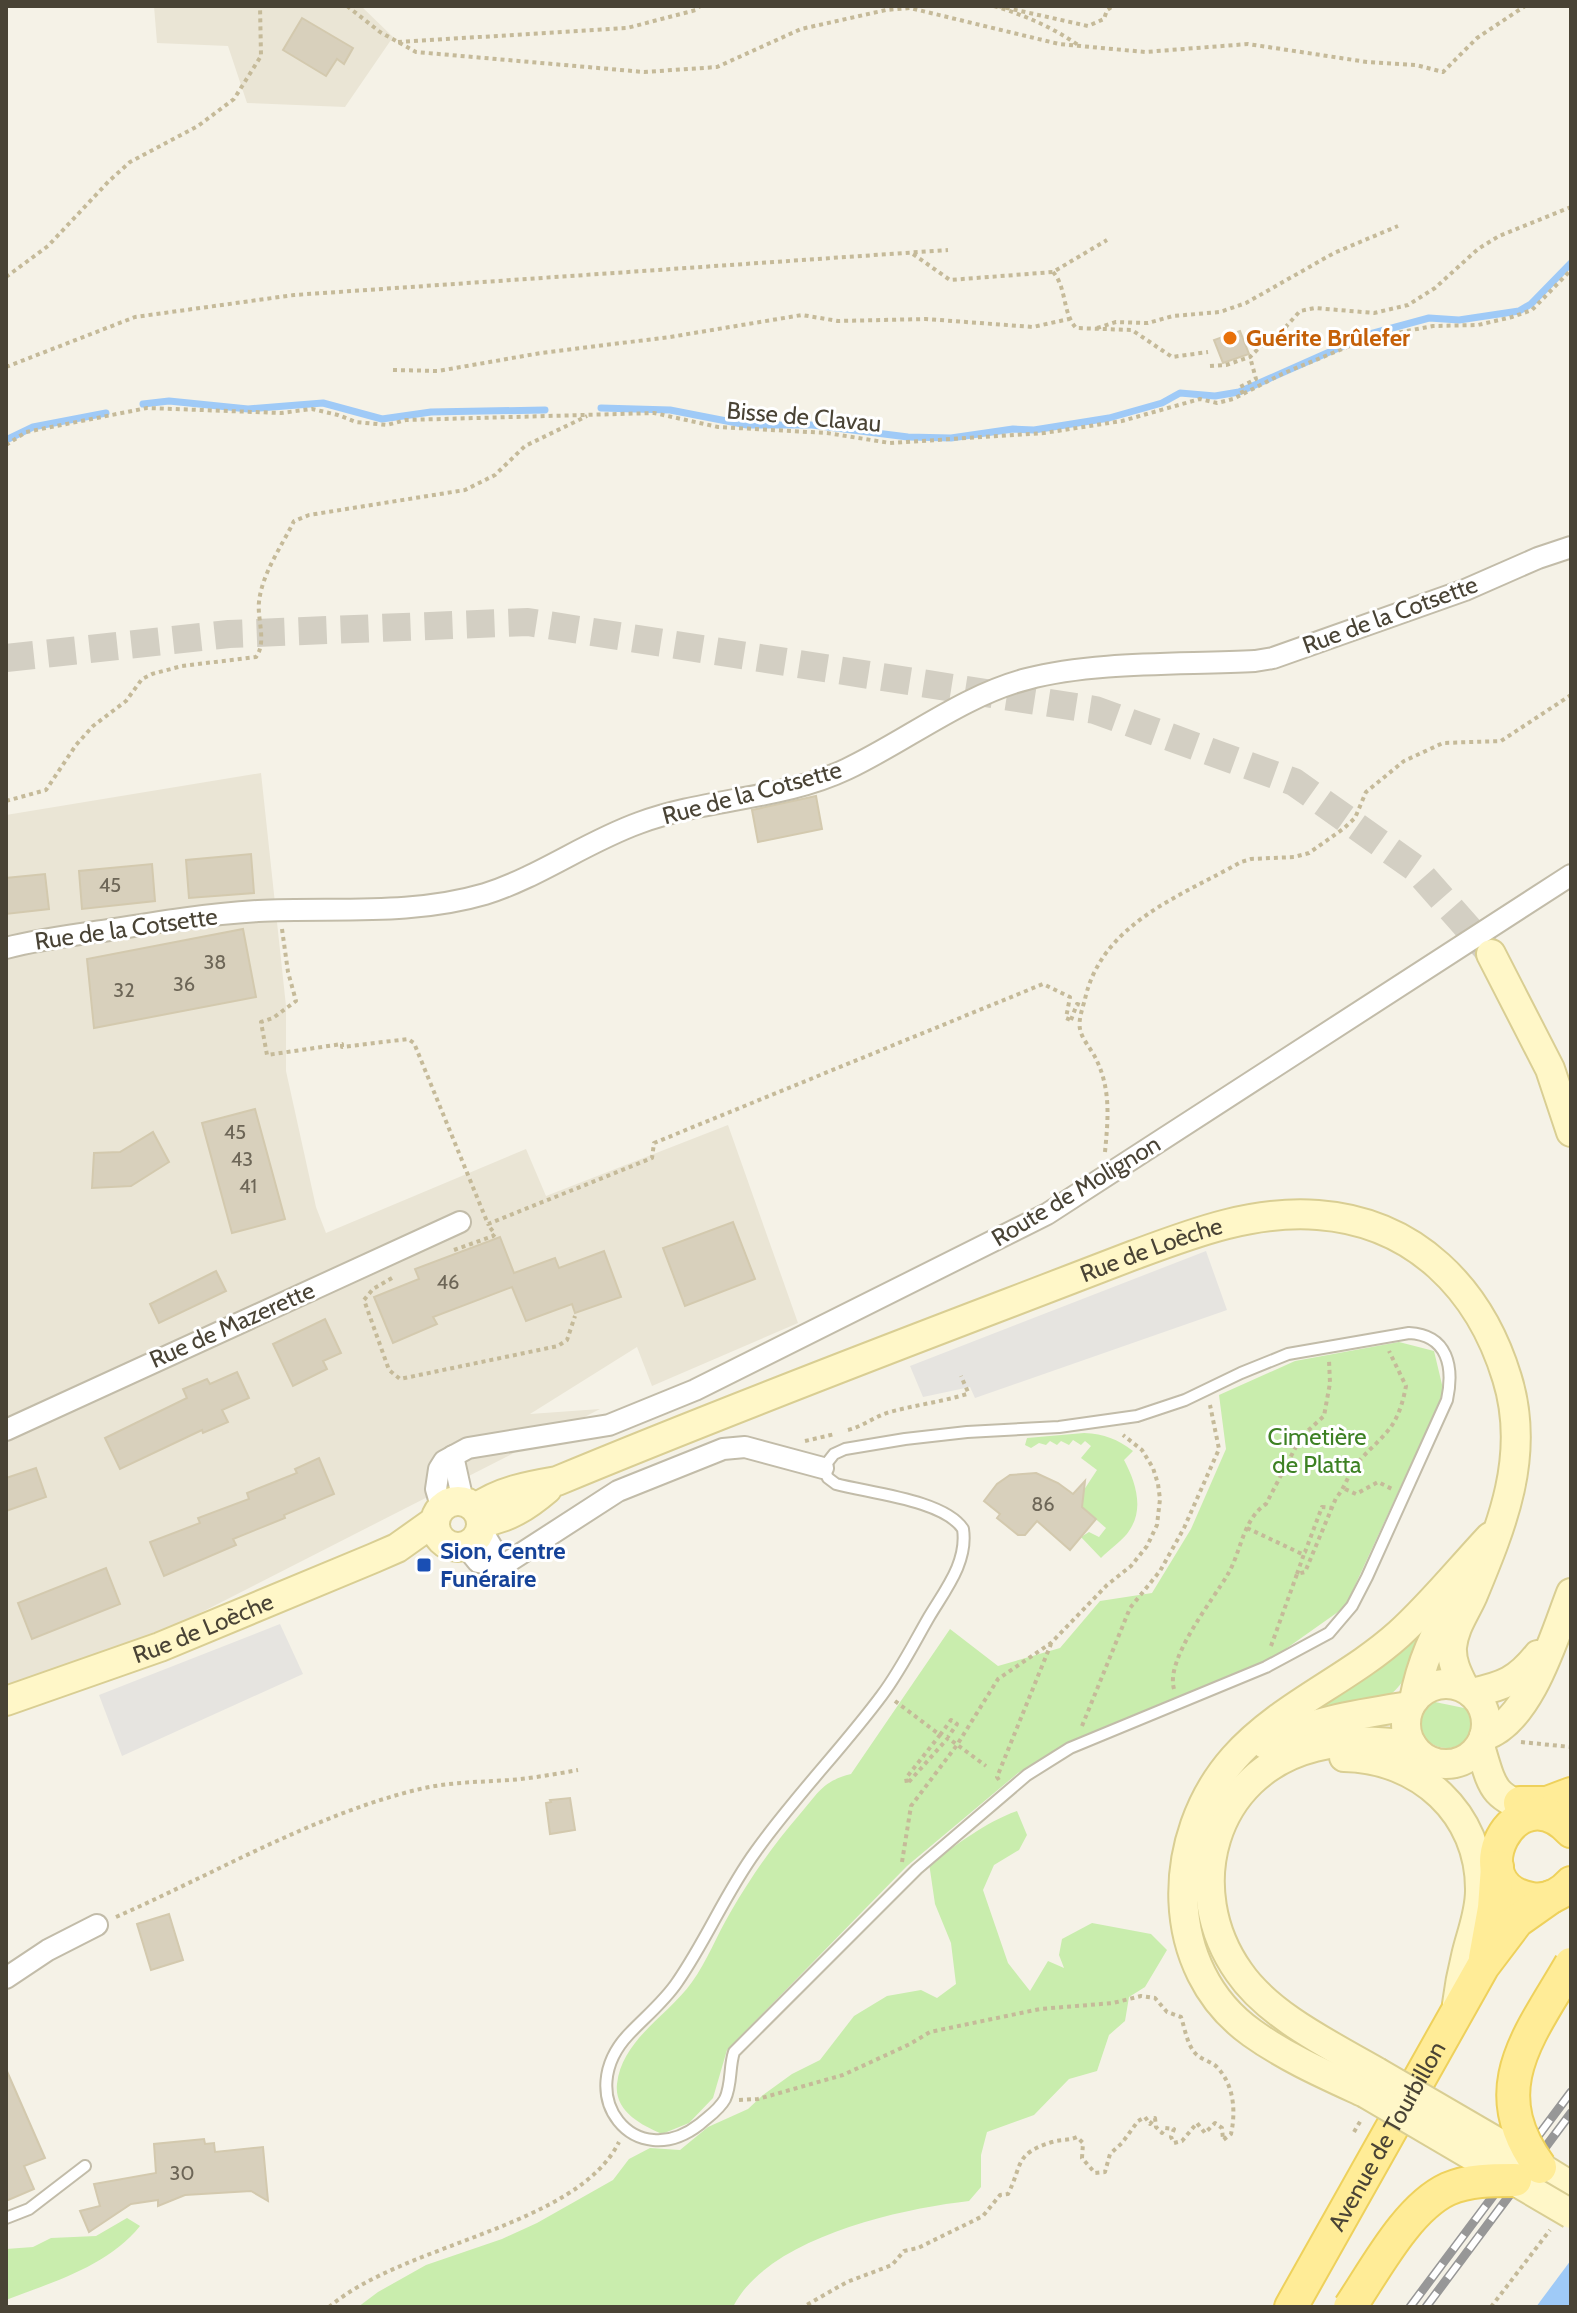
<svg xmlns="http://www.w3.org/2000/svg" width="1577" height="2313" font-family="Cabin,sans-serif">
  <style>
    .residential { fill: #eae5d5 }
    .green { fill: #c9edad }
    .parking { fill: #e6e4e0 }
    .water { fill: #9fcaf7 }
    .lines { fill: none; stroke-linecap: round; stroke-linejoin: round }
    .stream { stroke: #9fcaf7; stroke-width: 7 }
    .building { fill: #d8d0bc; stroke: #d3c9ae; stroke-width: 2 }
    .secondary-tunnel { stroke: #d3cfc3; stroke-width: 28; stroke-dasharray: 28 14; stroke-linecap: butt }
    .lane-casing { stroke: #c2bca9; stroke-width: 14 }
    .street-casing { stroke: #c2bca9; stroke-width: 24 }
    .secondary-casing { stroke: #d9ce93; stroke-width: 32 }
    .primary-casing { stroke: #eed15c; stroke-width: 36 }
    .path { stroke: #c5ba99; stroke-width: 4; stroke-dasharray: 4 4; stroke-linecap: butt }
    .lane { stroke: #fff; stroke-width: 10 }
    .street { stroke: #fff; stroke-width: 20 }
    .secondary { stroke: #fff7c8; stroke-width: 28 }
    .primary { stroke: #ffec97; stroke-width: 32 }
    .rail-casing { stroke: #979797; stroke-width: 9 }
    .rail { stroke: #fff; stroke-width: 6; stroke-dasharray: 18; stroke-linecap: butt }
    .secondary-bridge-casing { stroke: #d9ce93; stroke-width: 32; stroke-linecap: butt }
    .primary-bridge-casing { stroke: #eed15c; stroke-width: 36; stroke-linecap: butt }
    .secondary-bridge { stroke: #fff7c8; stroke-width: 28 }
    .primary-bridge { stroke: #ffec97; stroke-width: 32 }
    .food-dot { fill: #e8710a; stroke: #fff; stroke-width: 3 }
    .transit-dot { fill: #1a4fb4; stroke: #fff; stroke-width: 3 }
    .labels { text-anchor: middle; stroke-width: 6; stroke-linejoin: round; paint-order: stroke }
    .number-label { font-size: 20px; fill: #6d6657 }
    .food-label { font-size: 24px; font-weight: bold; fill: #c56008; stroke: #fff; text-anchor: start }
    .street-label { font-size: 24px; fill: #494335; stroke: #fff }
    .park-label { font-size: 24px; fill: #3d8123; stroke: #fff }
    .transit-label { font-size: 24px; font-weight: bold; fill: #164399; stroke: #fff; text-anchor: start }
  </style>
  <rect width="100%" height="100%" fill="#f5f2e7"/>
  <!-- residential -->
  <g class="residential">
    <polygon points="154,6 361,6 393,37 345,107 247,103 228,46 157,43"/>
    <polygon points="261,773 286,1006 286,1071 316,1207 326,1233 526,1149 546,1196 728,1125 798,1323 652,1386 637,1347 530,1414 600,1409 6,1712 6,815"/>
  </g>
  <!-- green -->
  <g class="green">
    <path d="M1399,1342l35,9 10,42 -99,214 -75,53 -198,82 -54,31 -111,93 -180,184 -14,48 -24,25 -27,11c-21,-9 -48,-23 -45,-50 5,-45 51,-68 75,-102 15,-21 25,-47 38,-69 21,-36 43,-68 70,-99 19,-22 23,-33 51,-40l99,-145 48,37 62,-18 40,-47 52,-8 39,-64 35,-80 -7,-54 76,-34z"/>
    <path d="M1084,1433c21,1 33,6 49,18l-9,9c11,21 21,48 5,71 -5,8 -20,19 -28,27l-20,-21 8,-5 10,5 7,-9 -30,-26 21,-32 -16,-12 10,-12 -6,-5 -4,4 -8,-5 -4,5 -8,-4 -4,4 -7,-4 -4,4 -7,-2 -8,5 -6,-3 2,-7z"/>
    <path d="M1417,1634l5,4c-10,23 -14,45 -35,59l-73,12z"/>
    <path d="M1435,1702l29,6 8,5c4,36 -31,47 -53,20 -3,-14 2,-26 16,-31z"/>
    <path d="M1017,1811l10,24 -8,15 -25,15 -11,25 25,73 22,28 18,-30 16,7 -5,-13 3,-16 30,-16 59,11 16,16 -22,37 -16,10 -4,24 -16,14 -12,36 -28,8 -35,36 -47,17 -6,23v32l-12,14c-70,8 -202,37 -236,106h-375l20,-15 48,-27 76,-26 35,-16 76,-43 16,-21 21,-11 30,2 28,-23 40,-18 15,-14 29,-21 28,-14 34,-44 33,-20 34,-6 16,8 19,-14 -5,-41 -16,-39 -6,-41c31,-19 54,-40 88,-52z"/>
    <path d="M127,2218l13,8c-32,40 -87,56 -134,74v-51l27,-2 18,-9 45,-2z"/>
  </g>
  <!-- parking -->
  <g class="parking">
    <polygon points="1206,1251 1227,1310 975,1398 970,1387 923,1397 910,1366"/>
    <polygon points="280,1624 303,1674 122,1756 99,1695"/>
  </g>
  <!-- water -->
  <polygon class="water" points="1571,2260 1571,2307 1536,2307"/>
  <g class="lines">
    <!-- stream -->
    <g class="stream">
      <polyline points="143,404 169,401 248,409 323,403 382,419 431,412 545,410"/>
      <polyline points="601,408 670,410 747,425 812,425 908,437 951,438 1013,429 1034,430 1109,418 1162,403 1180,393 1215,396 1239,392 1370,334 1429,318 1459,320 1519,311 1531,304 1571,263"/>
      <polyline points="6,440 33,427 106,413"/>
    </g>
  </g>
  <!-- building -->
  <g class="building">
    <polygon points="302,18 353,48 344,64 337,59 326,76 283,50"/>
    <polygon points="1240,331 1249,354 1223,363 1214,340"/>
    <polygon points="816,796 822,829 758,842 752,810"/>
    <polygon points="251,854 254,893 189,898 186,860"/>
    <polygon points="152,864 155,901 82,909 79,871"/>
    <polygon points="45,874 49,909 6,914 6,878"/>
    <polygon points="243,929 256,997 94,1028 87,959"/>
    <polygon points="255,1109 285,1219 232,1233 202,1123"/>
    <polygon points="153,1132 169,1162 131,1186 92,1188 94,1153 120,1152"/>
    <polygon points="733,1222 755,1279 685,1306 663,1248"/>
    <polygon points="500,1237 514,1273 555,1258 559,1268 604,1251 621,1297 575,1313 572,1304 526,1321 512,1287 433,1317 437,1324 393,1343 374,1297 419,1279 415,1269"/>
    <polygon points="216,1271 226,1291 159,1323 150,1304"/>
    <polygon points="325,1319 341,1353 323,1361 327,1369 293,1386 273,1344"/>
    <polygon points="237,1372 249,1398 222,1410 228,1422 203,1433 202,1430 120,1469 105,1438 187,1398 183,1389 207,1379 210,1384"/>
    <polygon points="319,1458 334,1494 284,1515 285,1518 233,1539 236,1545 164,1576 150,1542 200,1523 198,1518 249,1499 247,1493 297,1473 295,1469"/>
    <polygon points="36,1468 46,1497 6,1511 6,1478"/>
    <polygon points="1036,1473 1058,1483 1073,1494 1085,1481 1082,1507 1096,1519 1070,1550 1037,1521 1025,1535 1018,1535 997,1518 1000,1514 984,1501 997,1484 1010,1475"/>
    <polygon points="106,1568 120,1604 32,1639 18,1603"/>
    <polygon points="570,1798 575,1830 550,1834 546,1803 551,1802 550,1800"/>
    <polygon points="169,1914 183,1960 151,1970 137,1924"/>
    <polygon points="6,2069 45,2158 24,2166 34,2189 6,2201"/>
    <polygon points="204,2139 205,2144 214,2143 215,2152 263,2147 268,2201 251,2191 185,2195 158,2206 158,2200 131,2204 89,2232 80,2211 100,2206 94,2184 156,2173 154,2144"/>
  </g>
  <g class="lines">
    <!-- secondary-tunnel -->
    <polyline class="secondary-tunnel" points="6,658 229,634 528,622 1095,710 1294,782 1415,868 1491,954"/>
    <!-- lane casing -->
    <g class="lane-casing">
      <g id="lane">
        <path d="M1409,1333c39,2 45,34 38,67l-80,177 -15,29 -23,27 -63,34 -196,81 -43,27 -110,94 -183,183c-5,15 -2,32 -9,47 -6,11 -16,17 -25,25 -65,51 -129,-29 -71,-90 16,-17 36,-33 49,-53 29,-42 48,-89 78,-130 39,-55 86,-102 126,-156 18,-24 32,-52 47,-78 16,-27 39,-55 34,-88 -19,-29 -94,-36 -127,-45l-8,-6 -5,-10 11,-14 11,-5 60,-10 62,-7 92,-5 78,-11 48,-16 56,-27 47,-19z"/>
        <polyline points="6,2218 29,2209 85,2166"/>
      </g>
    </g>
    <!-- street casing -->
    <g class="street-casing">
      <g id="street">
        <path d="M6,948c34,-9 68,-13 103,-18 49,-8 99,-16 149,-19 76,-4 152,5 227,-17 54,-17 101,-52 154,-71 67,-25 143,-23 208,-54 59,-28 117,-74 180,-90 68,-18 157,-14 228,-18l18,-3 192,-68 73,-32 33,-11"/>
        <polyline points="6,1430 460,1222"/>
        <polyline points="453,1456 463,1501"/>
        <polyline points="441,1506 436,1489 439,1469 444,1461 468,1448 609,1425 695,1390 1047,1214 1571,875"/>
        <polyline points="481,1529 493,1549 495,1563"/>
        <polyline points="465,1546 478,1562 502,1566 618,1491 723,1449 745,1447 823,1468"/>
        <polyline points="6,1978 48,1950 97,1925"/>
      </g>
    </g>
    <!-- secondary casing -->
    <g class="secondary-casing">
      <g id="secondary">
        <polyline points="1491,954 1550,1069 1571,1132"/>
        <circle cx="458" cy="1524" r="23"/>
        <path id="s1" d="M476,1508c24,-17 52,-22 81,-27 149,-62 300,-120 452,-178 42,-16 83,-32 125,-48 59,-22 119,-45 184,-40 97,7 162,74 189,163 24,77 -5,147 -34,217 -8,18 -19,32 -21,52 -1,15 6,28 12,40"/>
        <path d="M482,1522c25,-3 45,-16 65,-33"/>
        <circle cx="1446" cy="1724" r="40"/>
        <path d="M1472,1693c32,-7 45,-12 66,-38"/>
        <path d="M1414,1700c7,-37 20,-68 41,-99"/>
        <path id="s2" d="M6,1701l154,-54 214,-89 23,-10 38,-27"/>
        <path d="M1484,1736c46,-14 71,-102 87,-143"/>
        <path d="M1265,1744c46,-23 95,-30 145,-38"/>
        <path d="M1480,1746c14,47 12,48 57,67"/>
        <path d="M1344,1757c75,1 137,56 136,134 0,23 -9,43 -14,65 -4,16 -7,32 -9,48"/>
        <path d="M1377,2072c-45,-26 -108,-56 -138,-100 -58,-82 -28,-199 76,-225 32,-8 64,-6 97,-2"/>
        <path d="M1365,2093c-39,-18 -78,-35 -113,-60 -90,-64 -87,-197 -18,-275 46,-52 114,-78 165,-124 32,-29 61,-65 91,-97"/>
        <polyline points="1540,2167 1571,2186"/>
      </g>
    </g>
    <!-- primary casing -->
    <g class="primary-casing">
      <g id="primary">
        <polyline points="1520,1803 1547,1803 1571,1794"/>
        <path d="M1571,1831c-57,-61 -114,57 -39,68 15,2 29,-5 39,-16"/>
        <polyline points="1485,1958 1494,1908 1497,1867"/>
        <path id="s3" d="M1291,2307l192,-341 34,-45 34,-24"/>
      </g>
    </g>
    <!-- path -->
    <g class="path">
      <polyline points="347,6 380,32 416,52 644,72 717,67 801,29 886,10 910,8 1059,44 1145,52 1248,44 1367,62 1416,65 1443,72 1477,38 1525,6"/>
      <path d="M994,6c30,9 58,21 84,39"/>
      <polyline points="998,6 1088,26 1104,19 1107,10 1113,6"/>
      <polyline points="398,42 627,28 696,10 700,6"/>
      <polyline points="913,254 950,280 1053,272 1107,240"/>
      <path d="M1053,272c14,16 9,40 23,56l56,2 40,27 36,-5"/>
      <polyline points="6,277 48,246 109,181 130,162 198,126 234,99 261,56 260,6"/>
      <polyline points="1097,328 1116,322 1148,323 1173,316 1220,312 1246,303 1334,253 1398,226"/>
      <polyline points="1248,345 1270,336"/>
      <polyline points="1210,366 1226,365 1250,357 1272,335 1283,330 1300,311 1315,308 1374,313 1408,305 1435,288 1478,249 1499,236 1571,207"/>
      <polyline points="6,367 135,317 294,295 948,250"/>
      <polyline points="393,370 438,371 541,353 670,337 802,315 838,321 926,319 1033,327 1069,319"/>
      <polyline points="1243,394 1240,387 1256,379 1250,357"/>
      <polyline points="6,445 26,432 147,408 281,413 312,409 338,415 356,422 387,425 406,420 654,413 718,427 827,433 890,443 1044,433 1122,421 1200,399 1217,403 1233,399 1284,373 1369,338 1433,326 1478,325 1512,317 1532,310 1571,270"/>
      <path d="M6,801l40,-11 30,-45 17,-19 33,-25 16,-22 10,-5 30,-8 74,-9c11,-15 1,-38 3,-55 3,-29 23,-56 35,-81l15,-6 156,-25 30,-15 30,-29 62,-30"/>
      <polyline points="282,929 288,972 296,1001 273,1018 261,1022 267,1055 342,1044 342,1047 408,1039 414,1043 488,1224 652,1158 654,1143 1043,984 1070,997 1066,1018 1071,1020"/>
      <polyline points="1071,1020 1077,1004 1083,1006"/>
      <path d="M1105,1152c3,-32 6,-61 -8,-91 -4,-10 -15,-21 -17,-32 -2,-9 3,-22 5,-30 17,-76 96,-103 156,-137l10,-3 43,-2 15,-4 34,-24 12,-11 11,-26 38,-31 39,-18 58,-2 70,-46"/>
      <polyline points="454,1250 493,1236 495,1234 488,1225"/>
      <polyline points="392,1278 373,1289 364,1300 389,1370 400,1379 558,1346 567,1340 575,1316"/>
      <path d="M848,1430c16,-4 27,-14 42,-18 25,-7 51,-10 77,-18l1,-2 -7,-16"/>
      <polyline points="805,1441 835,1434"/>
      <polyline points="1345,1489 1356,1494 1378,1482 1392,1489"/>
      <polyline points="1247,1528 1302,1554 1305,1552 1322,1507 1332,1508"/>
      <polyline points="1297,1574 1304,1554"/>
      <path d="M1271,1646l26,-72 8,-2 31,-74c8,-9 10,-18 16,-27 9,-15 23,-25 34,-38 12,-13 17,-31 20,-47l-17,-35"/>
      <path d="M1174,1689c-9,-30 39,-89 54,-115 13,-22 15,-55 38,-70l35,-67 23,-21 6,-33 -1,-23"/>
      <polyline points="895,1701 940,1735 906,1778 907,1784 948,1738 986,1766"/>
      <polyline points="1082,1726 1130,1608 1160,1571 1184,1528 1219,1449 1210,1405"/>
      <polyline points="940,1735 951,1720 957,1724 948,1737"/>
      <polyline points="1521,1742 1571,1747"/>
      <polyline points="999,1780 997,1777 1051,1644"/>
      <polyline points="902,1862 911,1806 957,1745 998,1679 1051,1643 1107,1585 1131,1566 1147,1546 1157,1525 1160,1499 1158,1484 1153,1468 1142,1450 1123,1435"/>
      <path d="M116,1917c98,-43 199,-103 304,-128 30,-7 60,-7 91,-9 22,-2 45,-6 67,-10"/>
      <path d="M739,2100l19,-1 85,-24 67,-31 20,-12 110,-23 73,-6 28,-7 14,2 12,14 14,5c4,12 6,27 14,36 6,7 16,8 22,14 17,18 19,44 14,67l-8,6 -1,-12 -7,-5 -10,10 -8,-10 -15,18 -8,2 -3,-6 3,-8 -9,-1 -3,5 -6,-6 -1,-9 -5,6 -5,-7 -7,4 -16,22 -12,11 -5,18 -10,1 -13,-15 1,-15 -6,-6c-9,4 -16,2 -25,5 -38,12 -29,22 -44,52l-8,1 -17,21 -65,32 -14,3 -12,14 -45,17 -44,25"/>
      <polyline points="1354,2132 1361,2120"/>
      <path d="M329,2307c75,-64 248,-80 290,-165"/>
      <polyline points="1491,2307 1550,2230"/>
    </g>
    <!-- lane -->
    <use href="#lane" class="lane"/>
    <!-- street -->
    <use href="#street" class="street"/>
    <!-- secondary -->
    <use href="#secondary" class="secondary"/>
    <!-- primary -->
    <use href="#primary" class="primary"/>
    <!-- rail casing -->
    <g class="rail-casing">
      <g id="rail">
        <polyline points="1410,2307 1571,2092"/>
        <polyline points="1426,2307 1571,2113"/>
      </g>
    </g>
    <!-- rail -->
    <use href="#rail" class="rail"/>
    <!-- secondary-bridge casing -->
    <g class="secondary-bridge-casing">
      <g id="secondary-bridge">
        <polyline points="1377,2072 1540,2167"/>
        <polyline points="1365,2093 1571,2214"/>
      </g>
    </g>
    <!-- primary-bridge casing -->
    <g class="primary-bridge-casing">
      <g id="primary-bridge">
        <path d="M1540,2167c-58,-78 -10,-132 31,-203"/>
        <path d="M1350,2307c25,-37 57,-99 98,-118 21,-9 44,-9 67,-9"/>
      </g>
    </g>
    <!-- secondary-bridge -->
    <use href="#secondary-bridge" class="secondary-bridge"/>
    <!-- primary-bridge -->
    <use href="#primary-bridge" class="primary-bridge"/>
  </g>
  <!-- markers -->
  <circle class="food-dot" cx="1230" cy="338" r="8"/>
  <rect class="transit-dot" x="416" y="1557" width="16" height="16" rx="4"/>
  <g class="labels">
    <!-- number labels -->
    <g class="number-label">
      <text x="110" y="892">45</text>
      <text x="215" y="969">38</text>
      <text x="184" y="991">36</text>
      <text x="124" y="997">32</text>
      <text x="235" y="1139">45</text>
      <text x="242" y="1166">43</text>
      <text x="248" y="1193">41</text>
      <text x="448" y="1289">46</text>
      <text x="1043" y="1511">86</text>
      <text x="182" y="2180">30</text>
    </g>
    <!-- food labels -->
    <g class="food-label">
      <text x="1246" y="346">Guérite Brûlefer</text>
    </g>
    <!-- street labels -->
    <g class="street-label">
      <text transform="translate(804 417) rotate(5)" y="8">Bisse de Clavau</text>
      <text transform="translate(1390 615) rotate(-20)" y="8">Rue de la Cotsette</text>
      <text transform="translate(752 793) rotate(-15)" y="8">Rue de la Cotsette</text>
      <text transform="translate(126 929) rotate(-8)" y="8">Rue de la Cotsette</text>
      <text transform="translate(1076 1191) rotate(-31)" y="8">Route de Molignon</text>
      <text dy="8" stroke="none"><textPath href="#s1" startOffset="724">Rue de Loèche</textPath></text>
      <text transform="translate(232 1325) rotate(-24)" y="8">Rue de Mazerette</text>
      <text dy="8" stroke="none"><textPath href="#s2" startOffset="210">Rue de Loèche</textPath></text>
      <text dy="8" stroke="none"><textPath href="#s3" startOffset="196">Avenue de Tourbillon</textPath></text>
    </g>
    <!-- park labels -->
    <g class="park-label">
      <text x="1317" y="1445">Cimetière<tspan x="1317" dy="28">de Platta</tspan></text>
    </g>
    <!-- transit labels -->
    <g class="transit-label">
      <text x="440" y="1559">Sion, Centre<tspan x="440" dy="28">Funéraire</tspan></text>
    </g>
  </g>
  <!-- border -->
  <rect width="1577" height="2313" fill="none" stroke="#494335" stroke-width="16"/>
</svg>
